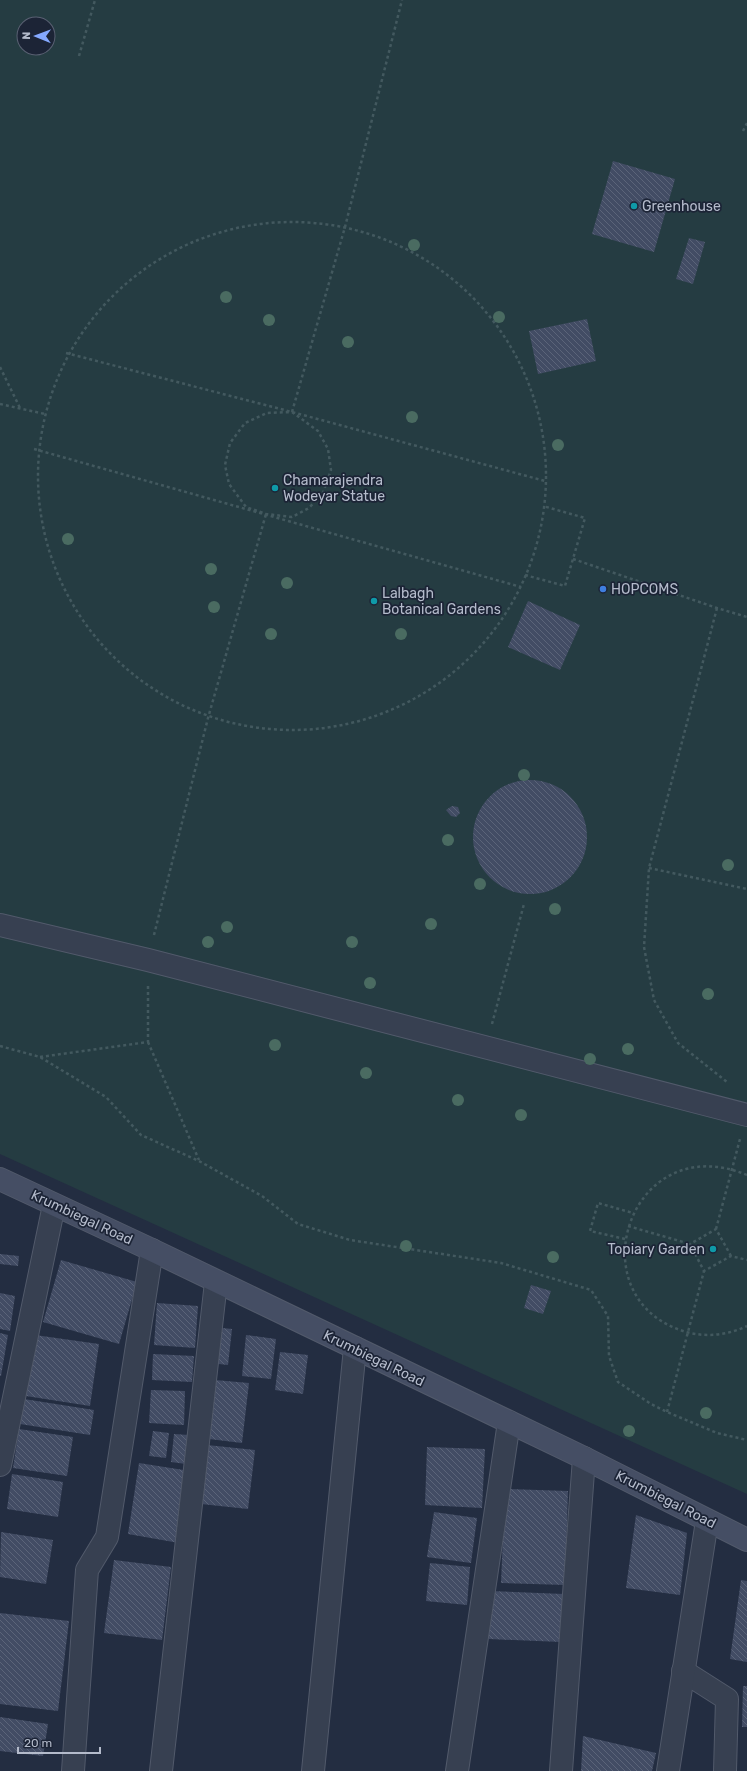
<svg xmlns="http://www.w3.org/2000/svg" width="747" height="1771" font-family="Rubik,sans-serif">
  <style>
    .green { fill: #253c42; fill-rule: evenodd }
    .building { fill: url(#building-back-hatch) }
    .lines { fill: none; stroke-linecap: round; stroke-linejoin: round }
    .street-casing { stroke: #525a6b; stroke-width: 24 }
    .secondary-casing { stroke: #525a6b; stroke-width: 24 }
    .path { stroke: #43595f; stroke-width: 2.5; stroke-dasharray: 3 3; stroke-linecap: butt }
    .street { stroke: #374051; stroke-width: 22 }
    .secondary { stroke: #454e64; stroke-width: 22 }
    .tree { fill: #4a6b61 }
    .culture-dot { fill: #0f9aa8; stroke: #1c2436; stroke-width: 1.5 }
    .shop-dot { fill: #3f7fe0; stroke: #1c2436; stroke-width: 1.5 }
    .labels { text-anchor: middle; stroke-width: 3.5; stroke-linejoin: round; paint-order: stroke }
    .poi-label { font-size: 14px; fill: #b4bbcb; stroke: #1c2436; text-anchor: start }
    .street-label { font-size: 14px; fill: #b4bbcb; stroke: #1c2436 }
  </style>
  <defs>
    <pattern id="building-back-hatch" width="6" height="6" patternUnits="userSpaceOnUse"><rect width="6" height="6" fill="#424c64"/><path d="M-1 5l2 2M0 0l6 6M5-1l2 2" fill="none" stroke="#5b6479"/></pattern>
  </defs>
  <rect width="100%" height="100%" fill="#232d41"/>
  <!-- green -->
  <path class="green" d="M0,0h747v1494l-747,-340zM24,24h24v24h-24z"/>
  <!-- building -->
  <g class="building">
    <polygon points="613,161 675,179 654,252 592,234"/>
    <polygon points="689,238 705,242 693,284 676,279"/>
    <polygon points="587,319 596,361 538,374 529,331"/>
    <polygon points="528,601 580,625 560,670 508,647"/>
    <circle cx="530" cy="837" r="57"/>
    <polygon points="452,806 458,807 460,813 456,817 451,816 446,810"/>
    <polygon points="0,1254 19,1256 18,1266 0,1264"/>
    <polygon points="61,1260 137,1282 119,1344 43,1322"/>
    <polygon points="531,1285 551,1291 543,1314 524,1308"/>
    <polygon points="0,1293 15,1296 10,1331 0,1329"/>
    <polygon points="157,1303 198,1306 195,1348 154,1345"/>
    <polygon points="213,1327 232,1329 228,1365 209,1363"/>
    <polygon points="0,1333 8,1335 1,1376 0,1376"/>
    <polygon points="35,1335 99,1344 90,1406 26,1396"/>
    <polygon points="246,1335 276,1339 271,1379 242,1376"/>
    <polygon points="280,1352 308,1355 303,1394 275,1390"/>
    <polygon points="153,1354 194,1356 192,1382 152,1380"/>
    <polygon points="215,1380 249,1383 242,1443 209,1439"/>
    <polygon points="151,1390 185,1391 184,1425 149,1423"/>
    <polygon points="24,1399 94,1410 90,1435 20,1424"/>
    <polygon points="19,1429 73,1437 67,1476 13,1468"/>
    <polygon points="153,1431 169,1433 166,1458 149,1456"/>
    <polygon points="174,1434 189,1435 186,1464 171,1462"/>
    <polygon points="207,1445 255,1450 248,1509 201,1504"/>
    <polygon points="427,1447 485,1449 482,1508 425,1505"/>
    <polygon points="139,1463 190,1471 179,1543 128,1534"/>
    <polygon points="12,1474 63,1482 58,1517 7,1509"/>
    <polygon points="505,1489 568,1491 565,1585 501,1583"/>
    <polygon points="434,1512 477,1518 471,1563 427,1557"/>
    <polygon points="636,1515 687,1533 680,1595 626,1588"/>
    <polygon points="1,1532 53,1540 46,1584 0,1577"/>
    <polygon points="114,1560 171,1567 162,1640 104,1633"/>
    <polygon points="430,1563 470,1567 467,1605 426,1601"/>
    <polygon points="741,1580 747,1581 747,1662 730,1659"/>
    <polygon points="490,1591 564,1594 561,1642 489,1639"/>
    <polygon points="0,1613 69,1621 58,1711 0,1704"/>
    <polygon points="743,1686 747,1686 747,1727 742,1727"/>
    <polygon points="0,1717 48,1724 43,1756 0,1751"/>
    <polygon points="583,1736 656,1753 652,1771 581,1771"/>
  </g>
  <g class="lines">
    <!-- street casing -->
    <g class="street-casing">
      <g id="street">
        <polyline points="0,925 148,960 747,1115"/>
        <polyline points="0,1465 54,1205"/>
        <polyline points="683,1671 727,1699 725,1771"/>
        <polyline points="73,1771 87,1570 107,1537 152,1250"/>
        <polyline points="161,1771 216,1282"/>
        <polyline points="313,1771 355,1348"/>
        <polyline points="457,1771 509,1422"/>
        <polyline points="561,1771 584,1458"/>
        <polyline points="668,1771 707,1521"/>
      </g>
    </g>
    <!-- secondary casing -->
    <g class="secondary-casing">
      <polyline id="secondary" points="0,1179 152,1250 584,1458 747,1540"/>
    </g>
    <!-- path -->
    <g class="path">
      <polyline points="79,56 95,0"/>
      <polyline points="743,131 747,123"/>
      <circle cx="292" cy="476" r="254"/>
      <polyline points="66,353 292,412 545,481"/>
      <polyline points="0,367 20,408"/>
      <polyline points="0,404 45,414"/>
      <polyline points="292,412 345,227 402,0"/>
      <polygon points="292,412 318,431 328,449 331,470 323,493 309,508 292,517 266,514 246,507 229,484 225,465 230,443 245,423 267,413"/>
      <polyline points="34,449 521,587"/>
      <polyline points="573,559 717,608 747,617"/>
      <polyline points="525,575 565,586 585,518 543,506"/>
      <polyline points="717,608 649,868 644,947 654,1000 678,1043 727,1082"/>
      <polyline points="649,868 747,889"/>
      <polyline points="154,935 208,718 266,514"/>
      <polyline points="492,1024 524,904"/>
      <polyline points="148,1042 199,1160"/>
      <polyline points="0,1046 40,1057 106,1097 141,1135 199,1161 262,1196 298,1224 350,1240 501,1263 591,1290 608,1316 609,1356 618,1382 651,1404 667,1412 717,1433 747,1440"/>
      <polyline points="40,1057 148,1042 148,985"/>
      <path d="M747,1175c-116,-48 -171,118 -67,155 22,8 46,6 67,-4"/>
      <polyline points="628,1226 690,1244"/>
      <polyline points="716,1229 740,1139"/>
      <polyline points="625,1239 590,1231 598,1203 633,1213"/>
      <polyline points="731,1256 716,1229 690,1244 704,1271 731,1256 747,1260"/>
      <polyline points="667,1412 704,1271"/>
    </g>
    <!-- street -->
    <use href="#street" class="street"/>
    <!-- secondary -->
    <use href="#secondary" class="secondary"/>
  </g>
  <!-- trees -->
  <g class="tree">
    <circle cx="414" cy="245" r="6"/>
    <circle cx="226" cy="297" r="6"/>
    <circle cx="499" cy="317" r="6"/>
    <circle cx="269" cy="320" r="6"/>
    <circle cx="348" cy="342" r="6"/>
    <circle cx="412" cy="417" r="6"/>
    <circle cx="558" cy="445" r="6"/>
    <circle cx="68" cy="539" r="6"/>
    <circle cx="211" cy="569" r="6"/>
    <circle cx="287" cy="583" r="6"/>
    <circle cx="214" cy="607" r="6"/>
    <circle cx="271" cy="634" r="6"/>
    <circle cx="401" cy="634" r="6"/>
    <circle cx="524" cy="775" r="6"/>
    <circle cx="448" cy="840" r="6"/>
    <circle cx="728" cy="865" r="6"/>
    <circle cx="480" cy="884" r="6"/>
    <circle cx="555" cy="909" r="6"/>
    <circle cx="431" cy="924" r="6"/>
    <circle cx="227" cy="927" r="6"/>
    <circle cx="208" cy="942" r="6"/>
    <circle cx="352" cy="942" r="6"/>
    <circle cx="370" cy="983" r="6"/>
    <circle cx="708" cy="994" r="6"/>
    <circle cx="275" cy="1045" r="6"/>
    <circle cx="628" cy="1049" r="6"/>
    <circle cx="590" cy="1059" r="6"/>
    <circle cx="366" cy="1073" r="6"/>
    <circle cx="458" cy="1100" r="6"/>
    <circle cx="521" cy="1115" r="6"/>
    <circle cx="406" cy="1246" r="6"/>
    <circle cx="553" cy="1257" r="6"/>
    <circle cx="706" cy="1413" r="6"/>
    <circle cx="629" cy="1431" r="6"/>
  </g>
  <!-- markers -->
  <g class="culture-dot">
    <circle cx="634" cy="206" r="4"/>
    <circle cx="275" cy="488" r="4"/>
    <circle cx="374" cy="601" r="4"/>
    <circle cx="713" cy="1249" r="4"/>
  </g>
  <circle class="shop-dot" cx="603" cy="589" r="4"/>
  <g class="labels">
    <!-- poi labels -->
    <g class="poi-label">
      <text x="642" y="211">Greenhouse</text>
      <text x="283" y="485">Chamarajendra<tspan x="283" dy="16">Wodeyar Statue</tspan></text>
      <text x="611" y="594">HOPCOMS</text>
      <text x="382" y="598">Lalbagh<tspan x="382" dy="16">Botanical Gardens</tspan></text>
      <text x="705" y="1254" text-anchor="end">Topiary Garden</text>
    </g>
    <!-- street labels -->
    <g class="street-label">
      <text transform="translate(82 1217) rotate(25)" y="5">Krumbiegal Road</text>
      <text transform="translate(374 1358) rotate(26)" y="5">Krumbiegal Road</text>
      <text transform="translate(666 1499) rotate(27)" y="5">Krumbiegal Road</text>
    </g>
  </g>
  <!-- north arrow -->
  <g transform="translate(36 36) rotate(271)"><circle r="19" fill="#1c2436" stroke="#596072"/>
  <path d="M0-3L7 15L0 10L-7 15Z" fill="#85a9ff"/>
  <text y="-6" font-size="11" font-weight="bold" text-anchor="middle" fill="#b4bbcb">N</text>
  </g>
  <!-- scale -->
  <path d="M18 1747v6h82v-6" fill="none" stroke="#b4bbcb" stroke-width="2"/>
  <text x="24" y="1747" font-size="12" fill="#b4bbcb" stroke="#1c2436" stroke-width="3" paint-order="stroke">20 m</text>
</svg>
